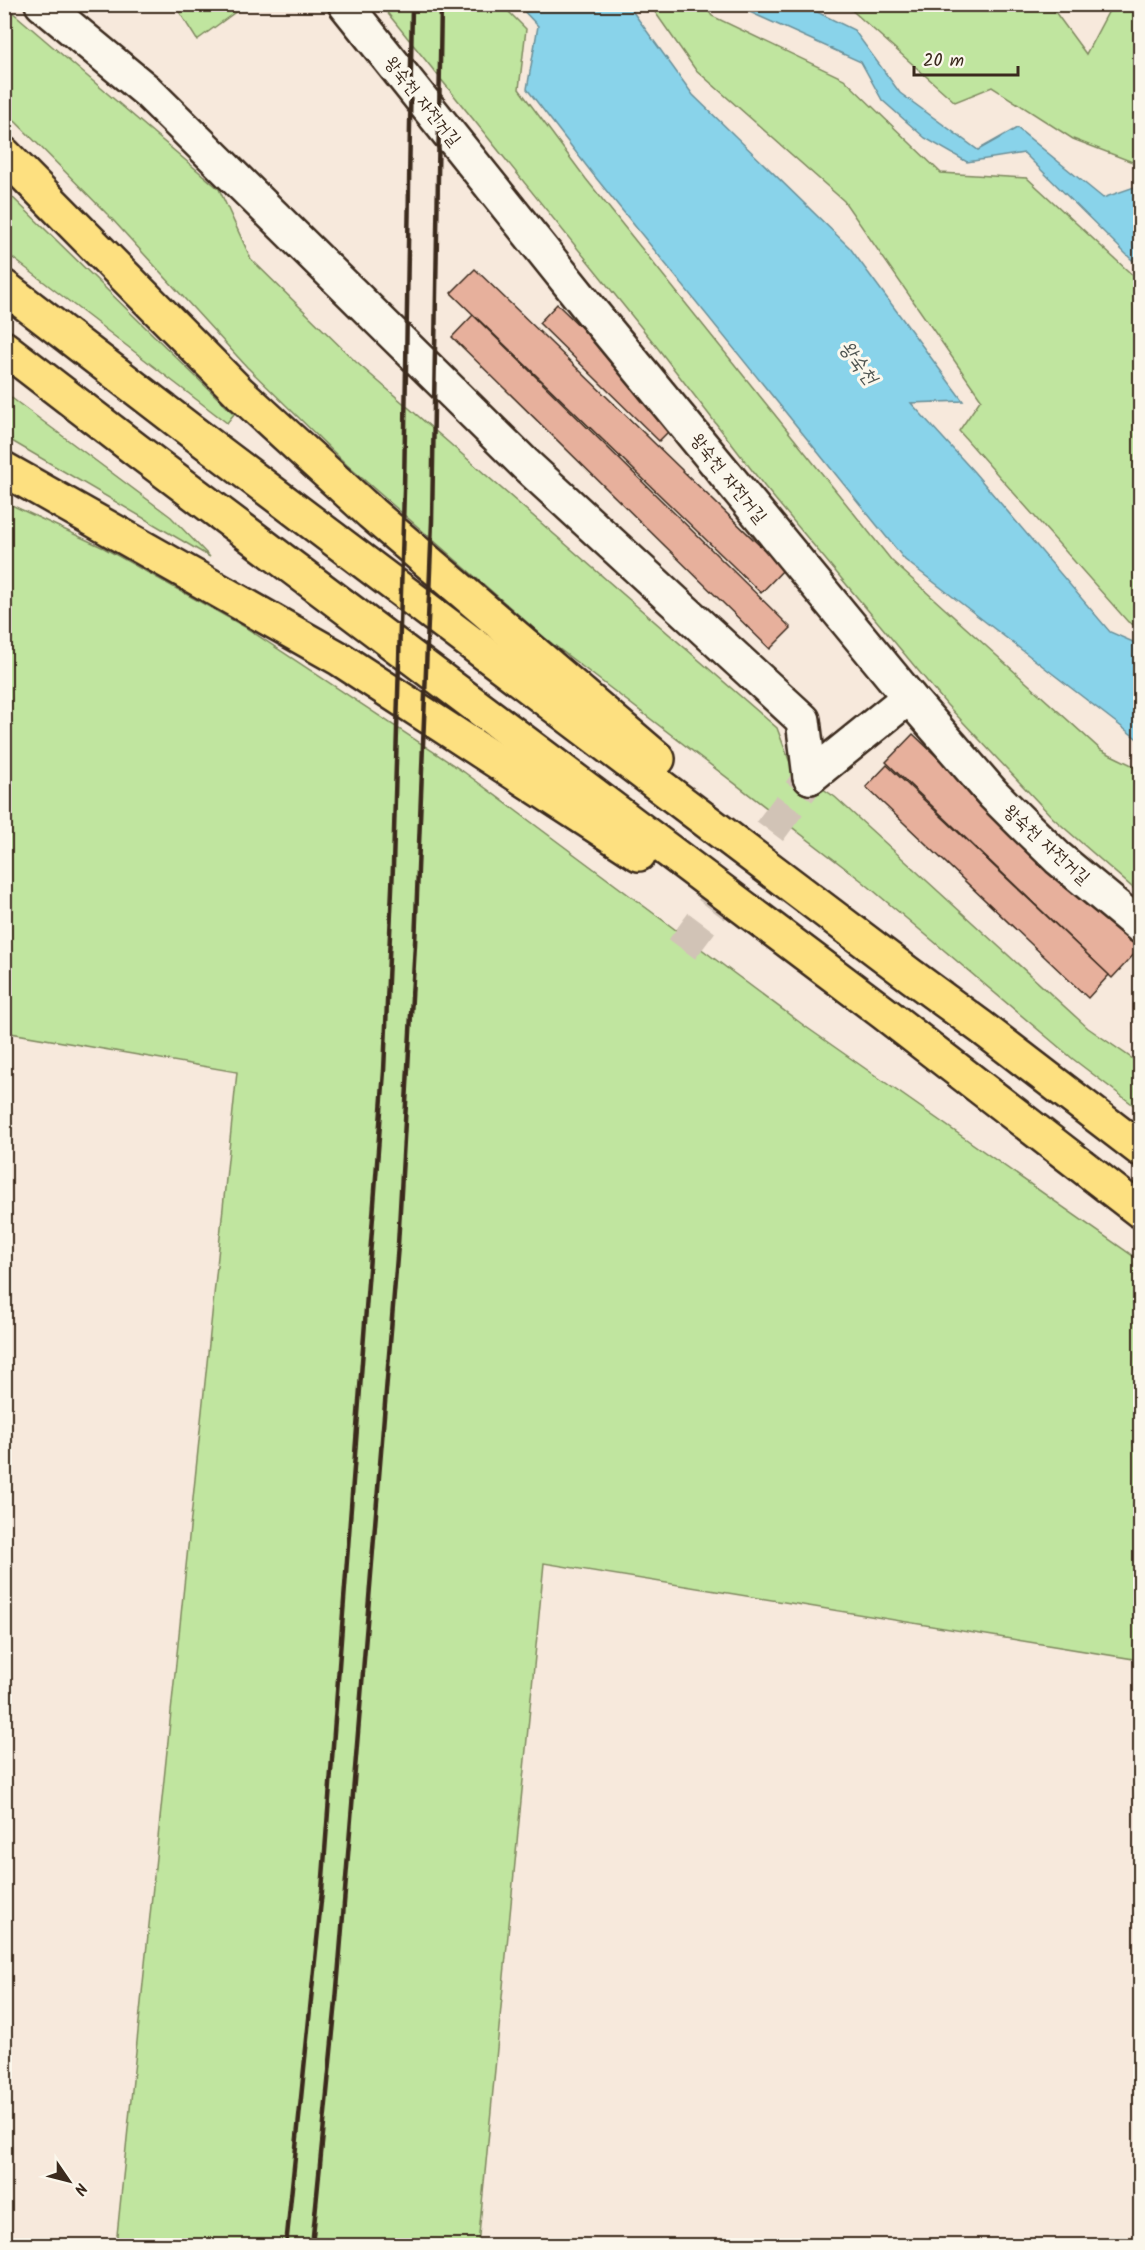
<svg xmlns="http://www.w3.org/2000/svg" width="1145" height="2250" font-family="Kalam,'Poor Story',sans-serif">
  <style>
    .green { fill: #c0e59f; stroke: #7e885e; stroke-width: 1.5 }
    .water { fill: #89d3ea; stroke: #6a8f98; stroke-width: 1.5 }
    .building { fill: #e7b09c; stroke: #3b2a1e; stroke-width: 1.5 }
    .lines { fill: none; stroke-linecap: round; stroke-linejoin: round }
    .minor-tunnel { stroke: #d1c3b6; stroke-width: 33; stroke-dasharray: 33 16; stroke-linecap: butt }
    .minor-casing { stroke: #3b2a1e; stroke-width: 38 }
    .highway-casing { stroke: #3b2a1e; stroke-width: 38 }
    .minor { stroke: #fbf7ec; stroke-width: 33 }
    .highway { stroke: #fde080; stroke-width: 33 }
    .rail { stroke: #3b2a1e; stroke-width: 4.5 }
    .labels { text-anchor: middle; stroke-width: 6; stroke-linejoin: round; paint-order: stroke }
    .street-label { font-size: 18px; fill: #3b2a1e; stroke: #fbf7ec }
    .water-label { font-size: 20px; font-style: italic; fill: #4e5451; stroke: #fbf7ec }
  </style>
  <rect width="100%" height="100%" fill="#f7e9dc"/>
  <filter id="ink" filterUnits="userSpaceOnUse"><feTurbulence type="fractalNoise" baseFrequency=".0167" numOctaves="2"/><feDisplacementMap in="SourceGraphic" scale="12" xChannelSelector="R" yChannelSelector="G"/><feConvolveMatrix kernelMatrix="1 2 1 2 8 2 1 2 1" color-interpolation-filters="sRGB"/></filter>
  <g filter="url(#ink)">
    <!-- green -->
    <g class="green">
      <polygon points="4,5 219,189 251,259 356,362 777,728 792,768 835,797 1088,1028 1140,1064 1140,1110 1073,1059 862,881 545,638 347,465 247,367 112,219 5,111"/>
      <polygon points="175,5 245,5 197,40"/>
      <polygon points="381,5 502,5 526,29 519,89 586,179 892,561 1101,750 1140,769 1140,894 1053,818 947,705 765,487 653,342"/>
      <polygon points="650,5 704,5 712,16 844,79 941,173 1027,178 1140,282 1140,628 1128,622 959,431 981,399 844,201 695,69"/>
      <polygon points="846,5 1050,5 1086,54 1112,5 1140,5 1140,165 1073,139 992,87 955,102"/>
      <polygon points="4,189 234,414 227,423 5,252"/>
      <polygon points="5,393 171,517 210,557 5,437"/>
      <polygon points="5,502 104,548 245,627 464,772 806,1027 1140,1261 1140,1660 544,1563 478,2245 116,2245 237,1072 5,1032"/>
    </g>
    <!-- water -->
    <g class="water">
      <polygon points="518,5 628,5 693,95 850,248 963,401 911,403 974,472 1110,632 1140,645 1140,741 905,560 592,173 527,89 538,26"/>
      <polygon points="734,5 803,5 854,30 900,93 978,150 1017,128 1103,198 1140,185 1140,265 1132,260 1024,153 967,162 925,138 882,100 861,62"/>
    </g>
    <!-- building -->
    <g class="building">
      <polygon points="475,269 784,569 761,593 451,293"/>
      <polygon points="557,304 678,422 659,441 539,323"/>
      <polygon points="473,315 791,628 770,649 452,337"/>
      <polygon points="913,734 1139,949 1112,978 886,762"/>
      <polygon points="887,765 1109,975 1088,998 866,787"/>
    </g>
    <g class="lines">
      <!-- minor-tunnel -->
      <polyline class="minor-tunnel" points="682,949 810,777"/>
      <!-- minor casing -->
      <g class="minor-casing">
        <g id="minor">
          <polyline points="42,4 147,91 525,464 803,720 810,777"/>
          <polyline points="345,4 592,312 909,697 993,794 1022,823 1058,858 1140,926"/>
          <polyline points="810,777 909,697"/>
        </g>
      </g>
      <!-- highway casing -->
      <g class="highway-casing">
        <g id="highway">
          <polyline points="4,154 240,393 371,513 658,759"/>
          <polyline points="4,287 191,431 910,975 981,1027 1140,1149"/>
          <polyline points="4,348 135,449 884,1013 1140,1211"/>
          <polyline points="4,469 340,659 639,854"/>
        </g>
      </g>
      <!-- minor -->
      <use href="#minor" class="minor"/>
      <!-- highway -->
      <use href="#highway" class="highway"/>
      <!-- rail -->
      <g class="rail">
        <polyline points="286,2246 322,1891 384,1071 393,866 404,490 412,4"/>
        <polyline points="312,2246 336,2001 398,1245 415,944 432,521 441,4"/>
      </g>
    </g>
  </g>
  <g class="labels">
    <!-- street labels -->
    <g class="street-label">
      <text transform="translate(423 101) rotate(51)" y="6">왕숙천 자전거길</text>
      <text transform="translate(729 478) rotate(51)" y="6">왕숙천 자전거길</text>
      <text transform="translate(1047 844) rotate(42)" y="6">왕숙천 자전거길</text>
    </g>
    <!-- water labels -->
    <g class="water-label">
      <text transform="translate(859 362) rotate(53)" y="7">왕숙천</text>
    </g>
  </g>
  <!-- margin -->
  <rect width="1145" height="2250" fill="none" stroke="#fbf7ec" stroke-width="24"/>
  <rect x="12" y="12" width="1121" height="2226" fill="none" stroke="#3b2a1e" stroke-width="2" filter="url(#ink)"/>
  <!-- north arrow -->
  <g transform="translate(69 2181) rotate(125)" stroke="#fbf7ec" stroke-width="4.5" paint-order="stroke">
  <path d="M0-4.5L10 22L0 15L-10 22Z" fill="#3b2a1e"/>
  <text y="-9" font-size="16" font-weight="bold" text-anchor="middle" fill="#3b2a1e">N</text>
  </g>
  <!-- scale -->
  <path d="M914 66v9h104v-9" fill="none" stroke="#3b2a1e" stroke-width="3"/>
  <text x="923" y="66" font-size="18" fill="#3b2a1e" stroke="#fbf7ec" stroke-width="4.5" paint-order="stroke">20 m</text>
</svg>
